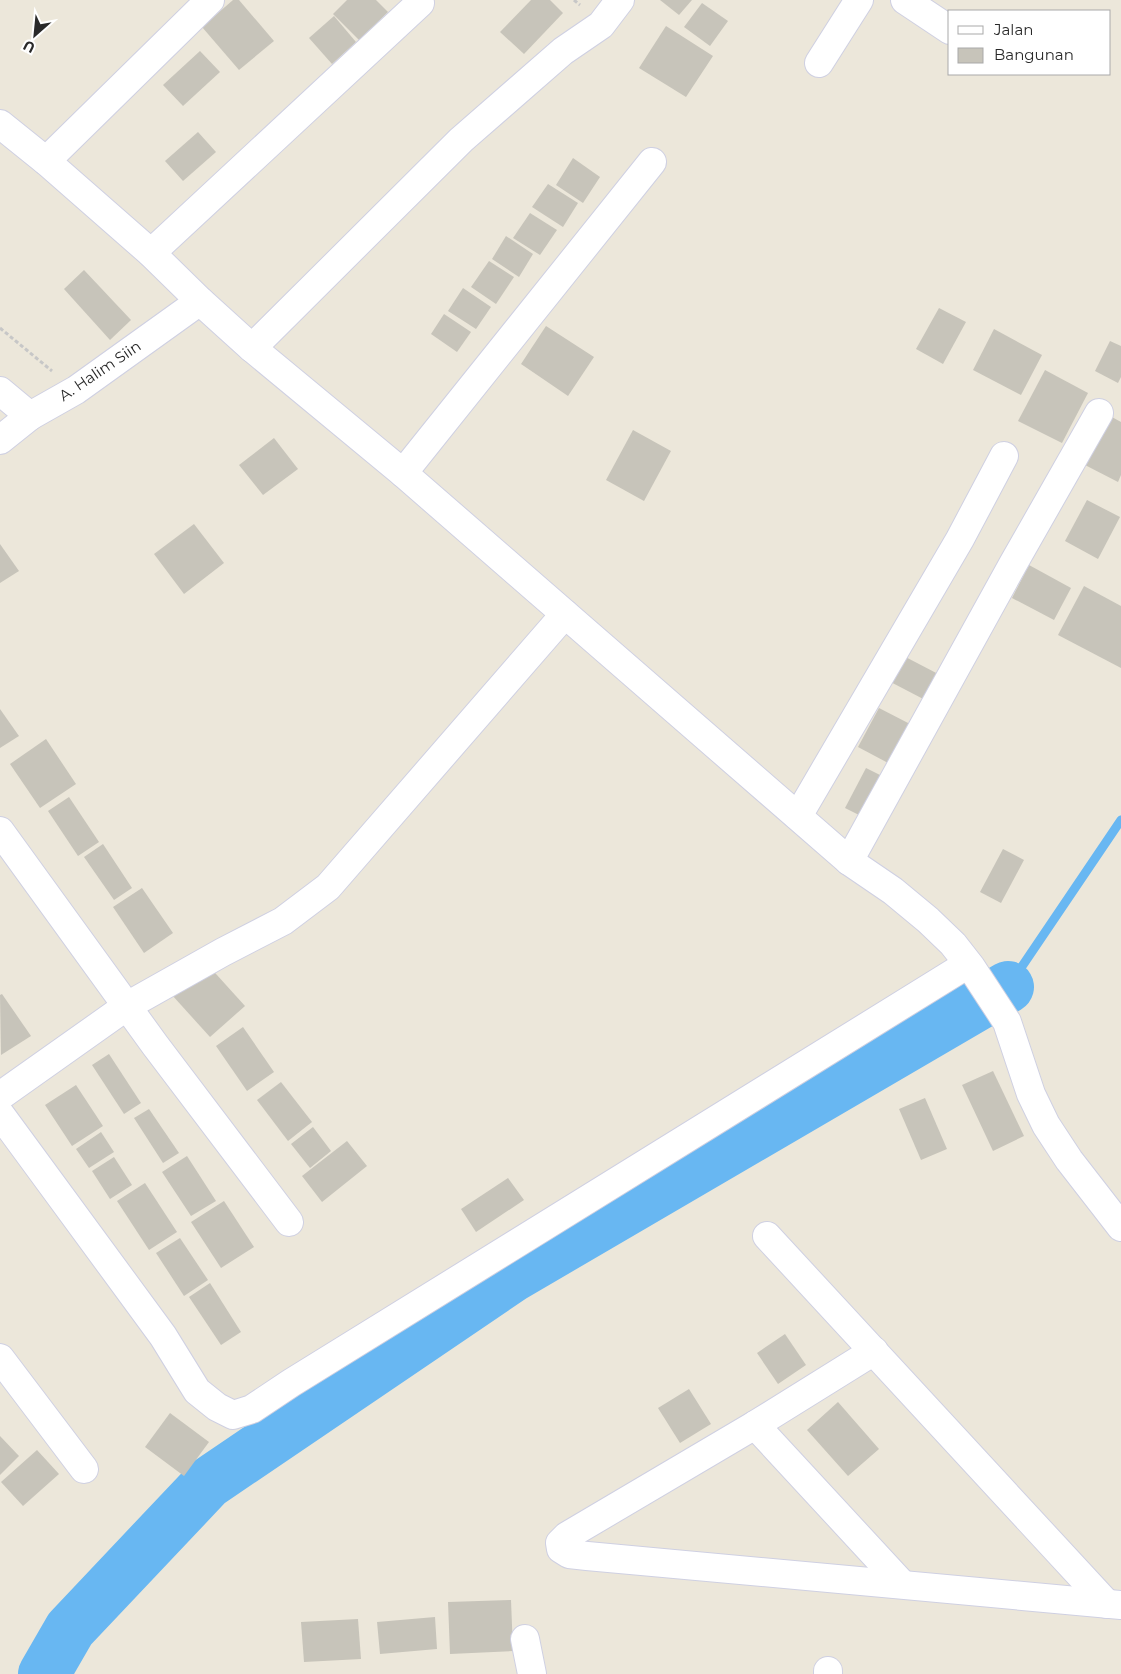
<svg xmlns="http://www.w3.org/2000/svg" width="1121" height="1674" font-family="Montserrat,sans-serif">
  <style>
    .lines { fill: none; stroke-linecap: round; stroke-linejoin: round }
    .stream { stroke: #68b7f2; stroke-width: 9 }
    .river { stroke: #68b7f2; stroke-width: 52 }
    .building { fill: #c7c4ba }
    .street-casing { stroke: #cfd0e2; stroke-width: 30 }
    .path { stroke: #c7c7c7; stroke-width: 3; stroke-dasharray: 4 2.5; stroke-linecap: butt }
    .street { stroke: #fff; stroke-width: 28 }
    .labels { text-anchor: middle; stroke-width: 5; stroke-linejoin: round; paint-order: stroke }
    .street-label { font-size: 15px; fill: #292929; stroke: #fff }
  </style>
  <rect width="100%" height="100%" fill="#ece7da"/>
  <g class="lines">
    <!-- stream -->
    <polyline class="stream" points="1008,987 1121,820"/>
    <!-- river -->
    <polyline class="river" points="44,1674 70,1629 208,1483 513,1276 1008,987"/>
  </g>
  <!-- building -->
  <g class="building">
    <polygon points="233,0 239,0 274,41 239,70 202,27"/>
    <polygon points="347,0 376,0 388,12 359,40 333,14"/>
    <polygon points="531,0 550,0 563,13 524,54 500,32"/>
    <polygon points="660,0 692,0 679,15"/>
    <polygon points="702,3 728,21 710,46 684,27"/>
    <polygon points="334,16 356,42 332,64 309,38"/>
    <polygon points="666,26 713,56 686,97 639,68"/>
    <polygon points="200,51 220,72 183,106 163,85"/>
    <polygon points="198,132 216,152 183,181 165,161"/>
    <polygon points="573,158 600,177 583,203 556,185"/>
    <polygon points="548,184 578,203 563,227 532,207"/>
    <polygon points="530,213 557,230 540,255 513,238"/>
    <polygon points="506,236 533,254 519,277 492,259"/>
    <polygon points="489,261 514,277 496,304 471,287"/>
    <polygon points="84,270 131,320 110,340 64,289"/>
    <polygon points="463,288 491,307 476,329 448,311"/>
    <polygon points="939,308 966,322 943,364 916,349"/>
    <polygon points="444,314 471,332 457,352 431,334"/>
    <polygon points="546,326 594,357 568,396 521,364"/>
    <polygon points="994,329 1042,355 1021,395 973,370"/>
    <polygon points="1110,341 1121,346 1121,377 1118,383 1095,371"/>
    <polygon points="1045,370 1088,393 1062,443 1018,421"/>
    <polygon points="1110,416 1121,422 1121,475 1118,482 1085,465"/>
    <polygon points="633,430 671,451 644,501 606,480"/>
    <polygon points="274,438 298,469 263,495 239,465"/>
    <polygon points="1087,500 1120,517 1098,559 1065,541"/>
    <polygon points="194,524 224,563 184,594 154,554"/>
    <polygon points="0,544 19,571 0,583"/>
    <polygon points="1029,565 1071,588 1054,620 1012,598"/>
    <polygon points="1084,586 1121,606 1121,668 1058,635"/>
    <polygon points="894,651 942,676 929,702 881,677"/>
    <polygon points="879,708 910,724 890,764 858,747"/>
    <polygon points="0,709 19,736 0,748"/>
    <polygon points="46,739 76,784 40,808 10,764"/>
    <polygon points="866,768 888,779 867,819 845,808"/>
    <polygon points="69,797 99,842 78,856 48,811"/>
    <polygon points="103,844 132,888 114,900 84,857"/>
    <polygon points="1003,849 1024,860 1001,903 980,892"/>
    <polygon points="142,888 173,933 144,953 113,907"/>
    <polygon points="207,964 245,1006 210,1037 172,995"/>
    <polygon points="2,994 31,1036 1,1055 0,995"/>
    <polygon points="243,1027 274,1072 247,1091 216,1046"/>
    <polygon points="109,1054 141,1103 124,1114 92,1065"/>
    <polygon points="993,1071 1024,1136 993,1151 962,1085"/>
    <polygon points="281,1082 312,1122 288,1141 257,1100"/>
    <polygon points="76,1085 103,1126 72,1146 45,1105"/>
    <polygon points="925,1098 947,1149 921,1160 899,1109"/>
    <polygon points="149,1109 179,1153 163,1163 134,1118"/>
    <polygon points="313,1127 331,1151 310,1168 291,1144"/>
    <polygon points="101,1132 114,1152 89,1168 76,1149"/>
    <polygon points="347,1141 367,1166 322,1202 302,1176"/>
    <polygon points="187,1156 216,1201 191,1216 162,1172"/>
    <polygon points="114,1157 132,1185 110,1199 92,1171"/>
    <polygon points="508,1178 524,1200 476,1232 461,1209"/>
    <polygon points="145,1183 177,1232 149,1250 117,1201"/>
    <polygon points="224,1201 254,1247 221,1268 191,1222"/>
    <polygon points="180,1238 208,1280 184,1296 156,1253"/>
    <polygon points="210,1283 241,1332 221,1345 189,1297"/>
    <polygon points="785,1334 806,1365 778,1384 757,1353"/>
    <polygon points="689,1389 711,1424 680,1443 658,1408"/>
    <polygon points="838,1402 879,1449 848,1476 807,1430"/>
    <polygon points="170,1413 209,1442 184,1476 145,1447"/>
    <polygon points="0,1436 19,1456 0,1475"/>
    <polygon points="37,1450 59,1474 23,1506 1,1482"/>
    <polygon points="511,1600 513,1651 450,1654 448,1602"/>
    <polygon points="435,1617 437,1649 380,1654 377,1622"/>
    <polygon points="358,1619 361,1659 304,1662 301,1622"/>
  </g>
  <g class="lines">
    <!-- street casing -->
    <g class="street-casing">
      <g id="street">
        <polyline points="905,0 950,30"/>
        <polyline points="819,63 859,0"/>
        <polyline points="0,124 46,161 151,253 200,301 252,348 403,473 849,861 893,891 928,920 953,944 971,967 1007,1022 1031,1094 1046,1125 1069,1160 1121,1227"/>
        <polyline points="46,161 210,0"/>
        <polyline points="151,253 420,3"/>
        <polyline points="252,348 461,140 563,51 601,25 620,0"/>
        <polyline points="0,391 30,416"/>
        <polyline points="0,440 30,416 76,390 200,301"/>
        <polyline points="403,473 652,162"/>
        <polyline points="798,816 960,539 1004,456"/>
        <polyline points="0,831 155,1045 289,1222"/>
        <polyline points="849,861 1013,564 1099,413"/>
        <polyline points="0,1096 127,1006 223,952 283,921 328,887 565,614"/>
        <polyline points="0,1114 163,1336 197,1391 217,1407 233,1415 252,1409 291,1383 968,964"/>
        <polyline points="767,1236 1107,1604"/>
        <polyline points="874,1351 755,1425 567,1536 560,1543 561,1549 569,1554 587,1556 1121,1605"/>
        <polyline points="0,1358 84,1469"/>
        <polyline points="755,1425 902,1584"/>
        <polyline points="525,1639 532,1674"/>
        <polyline points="828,1671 828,1674"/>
      </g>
    </g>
    <!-- path -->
    <g class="path">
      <polyline points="574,0 580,5"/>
      <polyline points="0,328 52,371"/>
    </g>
    <!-- street -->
    <use href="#street" class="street"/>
  </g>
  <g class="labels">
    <!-- street labels -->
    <g class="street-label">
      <text transform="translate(100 371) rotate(-34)" y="5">A. Halim Siin</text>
    </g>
  </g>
  <!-- legend -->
  <rect x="948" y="10" width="162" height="65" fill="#ffffff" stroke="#a9a9a9"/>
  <rect x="958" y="26" width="25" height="8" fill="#ffffff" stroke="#a9a9a9"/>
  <text x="994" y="35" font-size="15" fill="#292929">Jalan</text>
  <rect x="958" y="48" width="25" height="15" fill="#c7c4ba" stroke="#a9a9a9"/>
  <text x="994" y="60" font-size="15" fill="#292929">Bangunan</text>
  <!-- north arrow -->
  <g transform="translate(35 35) rotate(207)" stroke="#ffffff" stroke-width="4" paint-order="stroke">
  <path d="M0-4L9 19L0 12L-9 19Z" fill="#292929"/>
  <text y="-8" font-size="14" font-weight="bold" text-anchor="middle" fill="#292929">U</text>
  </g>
</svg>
